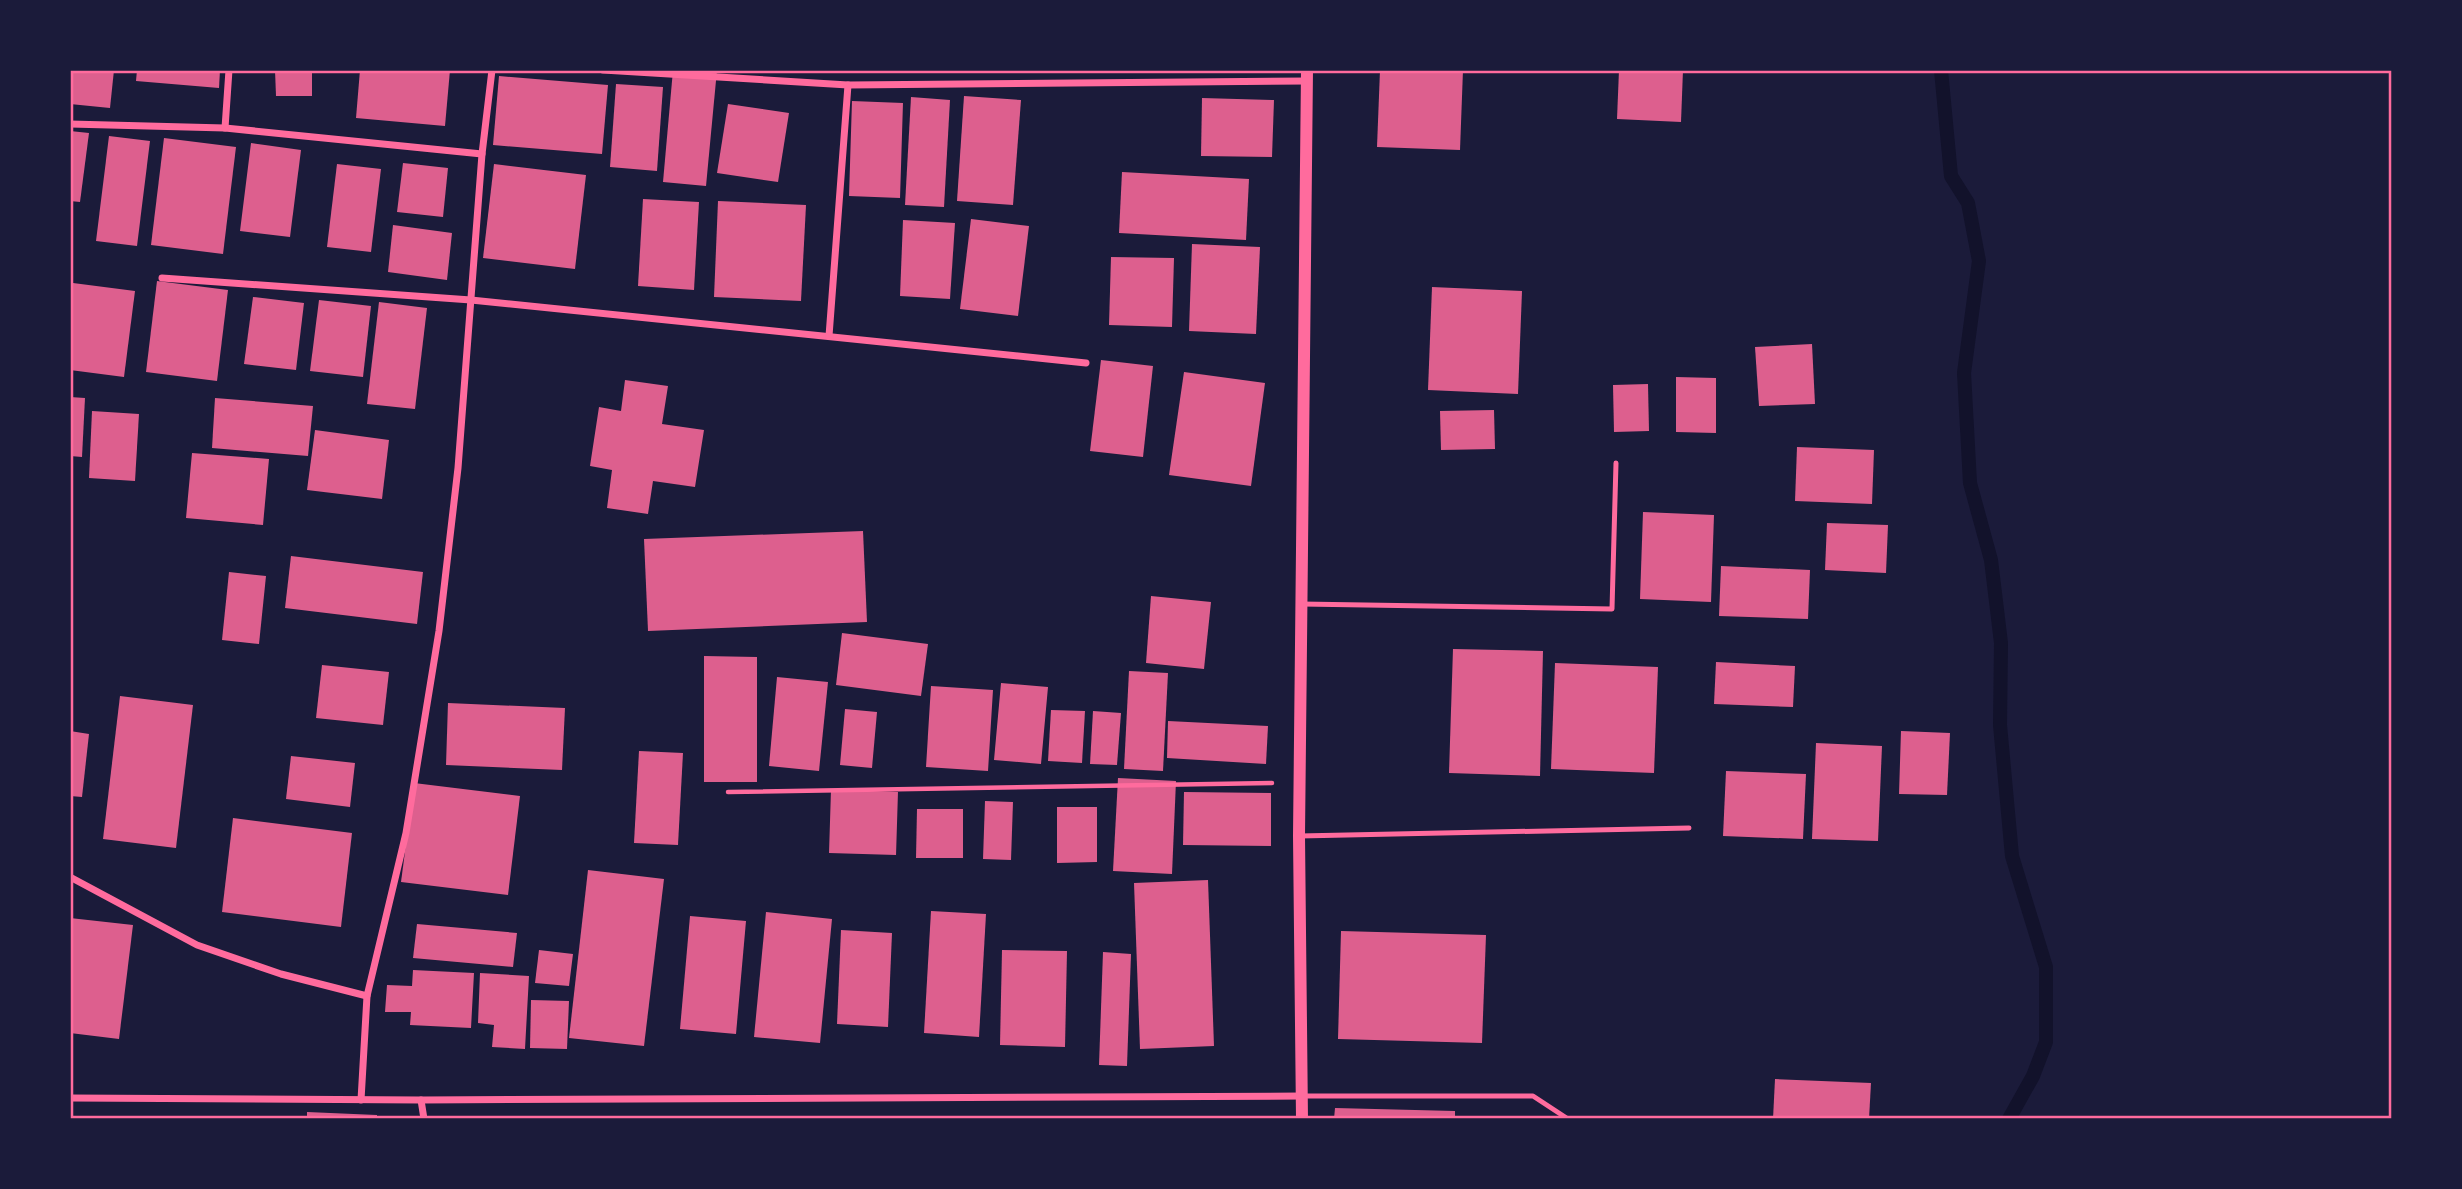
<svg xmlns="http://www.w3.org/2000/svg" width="2462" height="1189" font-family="Ubuntu,sans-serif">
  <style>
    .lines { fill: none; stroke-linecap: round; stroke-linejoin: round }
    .stream { stroke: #12122b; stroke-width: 14 }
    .building { fill: #dd5f8e }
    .path { stroke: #ff6b9d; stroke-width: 4.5 }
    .service { stroke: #ff6b9d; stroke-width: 5 }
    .minor { stroke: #ff6b9d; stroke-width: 7 }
    .tertiary { stroke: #ff6b9d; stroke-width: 12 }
    .neatline { fill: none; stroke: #ff6b9d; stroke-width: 2.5 }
  </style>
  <rect width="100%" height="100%" fill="#1b1b3a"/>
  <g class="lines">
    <!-- stream -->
    <polyline class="stream" points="1941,70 1951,176 1968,203 1979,261 1964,373 1970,483 1991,560 2001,643 2000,725 2012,856 2046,967 2046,1042 2033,1076 2009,1119"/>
  </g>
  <!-- building -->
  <g class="building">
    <polygon points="70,70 114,70 110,108 70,104"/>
    <polygon points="137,70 220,70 219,88 136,81"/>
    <polygon points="275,70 312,70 312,96 276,96"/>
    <polygon points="360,70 450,70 445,126 356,118"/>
    <polygon points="673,70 717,70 706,186 663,182"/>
    <polygon points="1380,70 1463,70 1460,150 1377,147"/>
    <polygon points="1619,70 1683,70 1681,122 1617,119"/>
    <polygon points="499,76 608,85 602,154 493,145"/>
    <polygon points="616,84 663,87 657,171 610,167"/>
    <polygon points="964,96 1021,100 1013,205 957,201"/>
    <polygon points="911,97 950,100 944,207 905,205"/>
    <polygon points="1202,98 1274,100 1272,157 1201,156"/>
    <polygon points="852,101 903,103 900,198 849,196"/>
    <polygon points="728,104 789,113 778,182 717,173"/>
    <polygon points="70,131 89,133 80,202 70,201"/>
    <polygon points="109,136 150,141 137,246 96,241"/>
    <polygon points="164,138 236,147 223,254 151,245"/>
    <polygon points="251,143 301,150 290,237 240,231"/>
    <polygon points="403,163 448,168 443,217 397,212"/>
    <polygon points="337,164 381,169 371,252 327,247"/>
    <polygon points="494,164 586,175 575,269 483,258"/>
    <polygon points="1122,172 1249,179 1246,240 1119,233"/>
    <polygon points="643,199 699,202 694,290 638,286"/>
    <polygon points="718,201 806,205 801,301 714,297"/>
    <polygon points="971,219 1029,226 1018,316 960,309"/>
    <polygon points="903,220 955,223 950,299 900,296"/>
    <polygon points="393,225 452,233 447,280 388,272"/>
    <polygon points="1192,244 1260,247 1256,334 1189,331"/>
    <polygon points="1111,257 1174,258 1172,327 1109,325"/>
    <polygon points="157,281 228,290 217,381 146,372"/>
    <polygon points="73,283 135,291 124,377 70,370"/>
    <polygon points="1432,287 1522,291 1518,394 1428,390"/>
    <polygon points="253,297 304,303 296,370 244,364"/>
    <polygon points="319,300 371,306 363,377 310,371"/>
    <polygon points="379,302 427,308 415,409 367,404"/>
    <polygon points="1812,344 1815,404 1759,406 1755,347"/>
    <polygon points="1101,360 1153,366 1143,457 1090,451"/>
    <polygon points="1184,372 1265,383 1251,486 1169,475"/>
    <polygon points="1676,377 1716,378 1716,433 1676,432"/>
    <polygon points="625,380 668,386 662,424 704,430 695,487 653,481 648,514 607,508 612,470 590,466 599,407 621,411"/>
    <polygon points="1648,384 1649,431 1614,432 1613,385"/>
    <polygon points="70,397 85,398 82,457 70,456"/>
    <polygon points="215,398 313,406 308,456 212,448"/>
    <polygon points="1494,410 1495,449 1441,450 1440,411"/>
    <polygon points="92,411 139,414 135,481 89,478"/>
    <polygon points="315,430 389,440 382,499 307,490"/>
    <polygon points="1797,447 1874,450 1872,504 1795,501"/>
    <polygon points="192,453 269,459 263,525 186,518"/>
    <polygon points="1643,512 1714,515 1711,602 1640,599"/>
    <polygon points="1827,523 1888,525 1886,573 1825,570"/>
    <polygon points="863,531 867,622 648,631 644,539"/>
    <polygon points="291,556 423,572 417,624 285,608"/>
    <polygon points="1721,566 1810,570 1808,619 1719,616"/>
    <polygon points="229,572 266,576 259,644 222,640"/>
    <polygon points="1151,596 1211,602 1204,669 1146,663"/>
    <polygon points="842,633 928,644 921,696 836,685"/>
    <polygon points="1453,649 1543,651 1540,776 1449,773"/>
    <polygon points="704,656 757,657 757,782 704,782"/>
    <polygon points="1716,662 1795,666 1793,707 1714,704"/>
    <polygon points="1555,663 1658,667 1654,773 1551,769"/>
    <polygon points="322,665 389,672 383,725 316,718"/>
    <polygon points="1129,671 1168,673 1163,771 1124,769"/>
    <polygon points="777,677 828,682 819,771 769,766"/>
    <polygon points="1001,683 1048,687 1041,764 994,760"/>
    <polygon points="931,686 993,690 988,771 926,767"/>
    <polygon points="120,696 193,705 176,848 103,839"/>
    <polygon points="448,703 565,708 562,770 446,765"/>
    <polygon points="845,709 877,712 872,768 840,765"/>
    <polygon points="1051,710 1085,711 1082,763 1048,761"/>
    <polygon points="1093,711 1121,713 1117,765 1090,764"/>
    <polygon points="1168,721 1268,726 1266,764 1167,758"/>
    <polygon points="70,731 89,734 82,797 70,796"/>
    <polygon points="1901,731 1950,733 1947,795 1899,794"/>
    <polygon points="1816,743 1882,746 1878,841 1812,839"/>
    <polygon points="639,751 683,753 678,845 634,843"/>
    <polygon points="291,756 355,763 350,807 286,799"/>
    <polygon points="1726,771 1806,774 1803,839 1723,836"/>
    <polygon points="1118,778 1176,781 1172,874 1113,871"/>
    <polygon points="414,783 520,796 508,895 401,882"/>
    <polygon points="831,790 898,792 896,855 829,853"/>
    <polygon points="1184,792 1271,793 1271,846 1183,845"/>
    <polygon points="985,801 1013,802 1011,860 983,859"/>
    <polygon points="1057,807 1097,807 1097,862 1057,863"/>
    <polygon points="917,809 963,809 963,858 916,858"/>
    <polygon points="233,818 352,833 341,927 222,912"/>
    <polygon points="588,870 664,879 644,1046 569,1038"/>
    <polygon points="1208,880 1214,1046 1140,1049 1134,883"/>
    <polygon points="931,911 986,914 979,1037 924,1033"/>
    <polygon points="766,912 832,919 820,1043 754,1037"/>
    <polygon points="690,916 746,921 736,1034 680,1029"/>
    <polygon points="70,918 133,925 119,1039 70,1033"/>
    <polygon points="417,924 517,933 513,967 413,958"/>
    <polygon points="841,930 892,933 888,1027 837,1024"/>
    <polygon points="1341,931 1486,935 1482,1043 1338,1039"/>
    <polygon points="539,950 573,954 569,986 535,983"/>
    <polygon points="1002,950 1067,951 1065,1047 1000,1045"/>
    <polygon points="1103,952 1131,954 1127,1066 1099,1065"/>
    <polygon points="413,970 474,973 471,1028 410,1025 411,1012 385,1012 387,985 412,986"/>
    <polygon points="480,973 529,976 525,1049 492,1047 494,1025 478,1023"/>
    <polygon points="531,1000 569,1001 567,1049 530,1048"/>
    <polygon points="1775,1079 1871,1083 1869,1119 1773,1119"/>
    <polygon points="1335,1108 1455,1111 1455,1119 1334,1119"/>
    <polygon points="307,1112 377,1115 377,1119 307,1119"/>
  </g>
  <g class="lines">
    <!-- path -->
    <polyline class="path" points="728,792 1272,783"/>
    <!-- service -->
    <g class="service">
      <polyline points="1301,604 1612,609 1616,463"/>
      <polyline points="1299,836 1689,828"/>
      <polyline points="1302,1096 1533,1096 1568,1119"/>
    </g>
    <!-- minor -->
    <g class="minor">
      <polyline points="603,70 848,85 1307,81"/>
      <polyline points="70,124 225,128 482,154"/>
      <polyline points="225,128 229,70"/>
      <polyline points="162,278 471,300 1086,363"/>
      <polyline points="829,336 848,85"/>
      <polyline points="70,877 197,945 281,974 367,996"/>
      <polyline points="70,1098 421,1100 1302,1096"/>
      <polyline points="361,1100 367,996 406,833 439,631 458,468 482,154 492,70"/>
      <polyline points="421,1100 424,1119"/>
    </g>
    <!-- tertiary -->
    <polyline class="tertiary" points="1302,1119 1299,836 1307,70"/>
  </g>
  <!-- border -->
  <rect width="2462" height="1189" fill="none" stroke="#1b1b3a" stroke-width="144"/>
  <rect x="72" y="72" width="2318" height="1045" class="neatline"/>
</svg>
